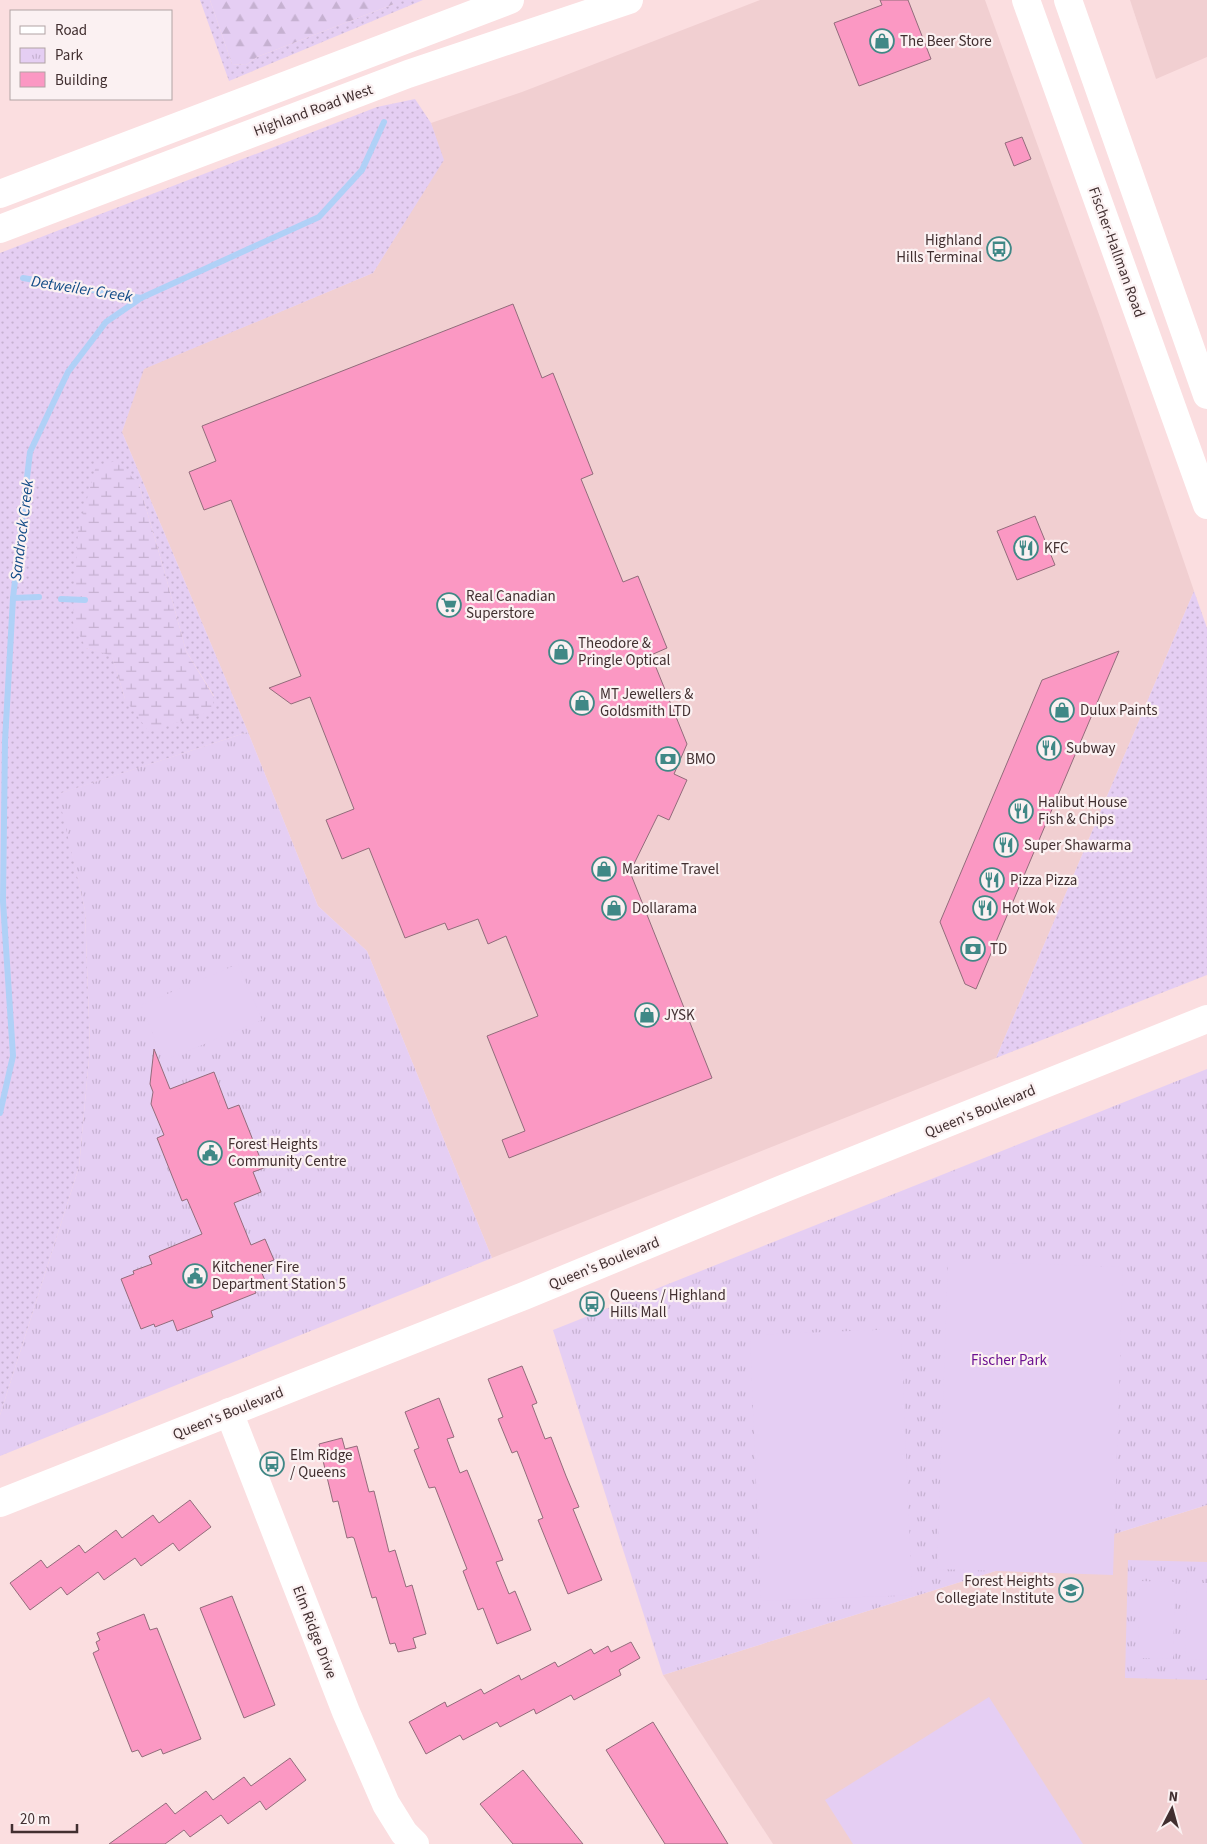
<svg xmlns="http://www.w3.org/2000/svg" width="1207" height="1844" font-family="'Source Sans 3',sans-serif">
  <style>
    .built { fill: #f1cfd1 }
    .grass { fill: url(#grass-dots); fill-rule: evenodd }
    .forest { fill: url(#forest-firs) }
    .wetland { fill: url(#wetland-marsh) }
    .park { fill: url(#park-tufts) }
    .pitch { fill: #e5cef3 }
    .lines { fill: none; stroke-linecap: round; stroke-linejoin: round }
    .stream { stroke: #b0d1f7; stroke-width: 6 }
    .building { fill: #fb98c3; stroke: #926c7b }
    .minor { stroke: #fff; stroke-width: 28 }
    .major { stroke: #fff; stroke-width: 28 }
    .labels { text-anchor: middle; stroke-width: 4.5; stroke-linejoin: round; paint-order: stroke }
    .poi-label { font-size: 15px; fill: #412f30; stroke: #fbf1f2; text-anchor: start }
    .street-label { font-size: 15px; fill: #412f30; stroke: #fbf1f2 }
    .park-label { font-size: 15px; fill: #6d1291; stroke: #fbf1f2 }
    .water-label { font-size: 16px; font-style: italic; fill: #124c87; stroke: #fbf1f2 }
  </style>
  <defs>
    <pattern id="grass-dots" width="8" height="8" patternUnits="userSpaceOnUse" patternTransform="scale(1.25)"><rect width="8" height="8" fill="#e5cef3"/><path d="M2 2h.1M6 6h.1" fill="none" stroke="#c6b1d1" stroke-width="1.8" stroke-linecap="round"/></pattern>
    <pattern id="forest-firs" width="22" height="20" patternUnits="userSpaceOnUse" patternTransform="scale(1.25)"><rect width="22" height="20" fill="#e5cef3"/><path d="M5 1l3.5 6h-7zM16 11l3.5 6h-7z" fill="#c6b1d1"/></pattern>
    <pattern id="wetland-marsh" width="20" height="14" patternUnits="userSpaceOnUse" patternTransform="scale(1.25)"><rect width="20" height="14" fill="#e5cef3"/><path d="M1 5h8M5 5V1M11 12h8M15 12V8" fill="none" stroke="#c6b1d1"/></pattern>
    <pattern id="park-tufts" width="24" height="20" patternUnits="userSpaceOnUse" patternTransform="scale(1.25)"><rect width="24" height="20" fill="#e5cef3"/><path d="M3 7l-1-3M5 7V3M7 7l1-3M15 17l-1-3M17 17v-4M19 17l1-3" fill="none" stroke="#c6b1d1"/></pattern>
  </defs>
  <rect width="100%" height="100%" fill="#fbdee0"/>
  <!-- built -->
  <g class="built">
    <polygon points="760,0 985,0 1101,320 1194,591 996,1058 492,1258 367,951 318,906 248,732 122,432 143,369 373,273 443,160 431,123 522,92"/>
    <polygon points="1130,0 1207,0 1207,57 1156,79"/>
    <polygon points="1207,1505 1207,1844 773,1844 663,1675"/>
  </g>
  <!-- grass -->
  <g class="grass">
    <polygon points="200,0 210,0 232,64 246,65 257,57 394,4 394,0 423,0 229,81"/>
    <path d="M415,99l16,24 13,37 -71,113 -229,96 -22,63 126,300 -189,62 26,116 5,138 -11,119 -79,248v-1162l377,-146zM139,484l25,86 22,81 28,45 -89,3 -13,-44 -26,-7z"/>
    <polygon points="1194,591 1207,628 1207,975 996,1058"/>
  </g>
  <!-- forest -->
  <polygon class="forest" points="210,0 394,0 394,4 257,57 246,65 232,64"/>
  <!-- wetland -->
  <polygon class="wetland" points="116,461 139,484 164,570 186,651 214,697 212,711 149,732 125,699 112,656 86,648 73,622 78,532 96,466"/>
  <!-- park -->
  <g class="park">
    <polygon points="248,732 318,906 367,951 492,1258 0,1456 0,1415 79,1167 90,1048 85,910 58,794"/>
    <polygon points="1207,1069 1207,1505 663,1675 553,1330"/>
    <polygon points="1128,1560 1207,1562 1207,1680 1125,1678"/>
  </g>
  <!-- pitch -->
  <g class="pitch">
    <polygon points="238,964 262,1020 164,1061 141,1005"/>
    <polygon points="948,1261 1123,1267 1113,1575 937,1569"/>
    <polygon points="901,1329 912,1595 761,1601 750,1335"/>
    <polygon points="1140,1581 1175,1582 1173,1659 1138,1658"/>
    <polygon points="1187,1583 1207,1583 1207,1660 1185,1659"/>
    <polygon points="989,1697 1083,1844 853,1844 825,1800"/>
  </g>
  <g class="lines">
    <!-- stream -->
    <g class="stream">
      <polyline points="23,278 141,298"/>
      <polyline points="13,598 39,597"/>
      <polyline points="61,599 85,600"/>
      <polyline points="0,1113 13,1056 3,901 5,741 13,598 30,452 68,372 106,322 141,298 319,217 362,170 384,122"/>
    </g>
  </g>
  <!-- building -->
  <g class="building">
    <polygon points="880,0 908,0 931,59 859,86 834,23 882,5"/>
    <polygon points="1022,137 1031,159 1014,166 1005,143"/>
    <polygon points="513,304 542,378 553,373 593,474 581,479 623,582 638,576 667,648 651,655 687,744 674,774 687,780 669,820 658,815 630,872 712,1078 509,1158 502,1140 525,1131 487,1036 538,1016 506,936 488,944 478,919 448,930 445,923 405,938 369,848 342,859 326,820 354,809 310,697 291,704 269,688 301,676 231,500 204,510 189,472 216,461 202,426"/>
    <polygon points="1035,516 1055,565 1017,580 997,531"/>
    <polygon points="1119,651 976,989 965,984 940,922 1042,680"/>
    <polygon points="154,1049 170,1089 214,1072 228,1109 239,1105 264,1168 253,1172 261,1192 234,1203 251,1245 265,1239 274,1260 259,1266 266,1283 254,1288 256,1293 211,1311 213,1317 177,1331 173,1320 155,1327 154,1324 141,1329 121,1279 134,1274 133,1271 152,1264 149,1256 202,1234 187,1199 182,1201 157,1138 164,1135 151,1104 153,1092 150,1084"/>
    <polygon points="522,1366 537,1403 532,1405 545,1439 551,1437 566,1476 579,1507 573,1509 602,1580 568,1594 538,1520 543,1518 517,1451 512,1453 498,1419 503,1417 488,1379"/>
    <polygon points="439,1398 454,1437 447,1439 460,1473 467,1470 503,1560 496,1562 509,1594 515,1591 531,1630 497,1644 483,1608 478,1610 463,1571 467,1569 435,1487 429,1488 414,1450 419,1448 405,1412"/>
    <polygon points="342,1438 345,1449 357,1446 369,1492 374,1491 389,1552 395,1550 406,1587 412,1585 426,1634 413,1638 416,1648 398,1652 395,1643 390,1644 376,1597 372,1598 354,1538 352,1537 347,1538 338,1501 333,1502 319,1444"/>
    <polygon points="190,1500 211,1527 179,1551 173,1543 141,1566 135,1558 104,1580 98,1572 67,1595 61,1587 30,1610 10,1583 41,1560 47,1568 79,1545 85,1553 116,1530 122,1538 153,1515 159,1523"/>
    <polygon points="232,1596 275,1705 244,1718 200,1608"/>
    <polygon points="144,1614 150,1630 157,1628 201,1739 163,1754 161,1749 142,1757 138,1750 132,1752 93,1653 99,1650 96,1642 100,1640 97,1633"/>
    <polygon points="631,1642 640,1658 619,1670 621,1675 574,1700 571,1695 536,1714 534,1709 500,1727 497,1722 463,1740 460,1735 426,1754 409,1722 445,1702 447,1707 481,1689 484,1694 519,1675 521,1680 555,1662 558,1667 591,1649 594,1654 608,1646 611,1652"/>
    <polygon points="653,1722 728,1844 665,1844 606,1750"/>
    <polygon points="290,1758 306,1780 266,1810 260,1801 228,1824 221,1815 190,1837 184,1830 165,1844 109,1844 166,1803 175,1814 206,1791 213,1800 244,1777 251,1786"/>
    <polygon points="523,1770 583,1844 513,1844 480,1804"/>
  </g>
  <g class="lines">
    <!-- minor -->
    <g class="minor">
      <polyline points="229,1412 346,1712 386,1804 404,1833 415,1844"/>
      <polyline points="0,1503 524,1296 785,1188 1207,1019"/>
    </g>
    <!-- major -->
    <g class="major">
      <polyline points="1026,0 1207,505"/>
      <polyline points="1068,0 1207,395"/>
      <polyline points="0,194 510,0"/>
      <polyline points="0,229 408,74 629,0"/>
    </g>
  </g>
  <!-- icons -->
  <defs>
    <g id="shop-ring" transform="scale(1.25)"><circle r="9.5" fill="#fbf1f2" stroke="#408886" stroke-width="1.5"/><path d="M-5-2.5h2.3a2.7 3.5 0 0 1 5.4 0H5L5.5 6h-11ZM-1.5-2.5h3a1.5 2.3 0 0 0-3 0Z" fill="#408886"/></g>
    <g id="bus-ring" transform="scale(1.25)"><circle r="9.5" fill="#fbf1f2" stroke="#408886" stroke-width="1.5"/><path d="M-5-6H5V4H4V6H2V4H-2V6H-4V4H-5ZM-3.5-4V0h7V-4ZM-3.5 1.2v1.5H-2V1.2ZM2 1.2v1.5H3.5V1.2Z" fill="#408886"/></g>
    <g id="restaurant-ring" transform="scale(1.25)"><circle r="9.5" fill="#fbf1f2" stroke="#408886" stroke-width="1.5"/><path d="M-5-6h1v4h1v-4h1v4h1v-4h1v5L-1.5 .5V6h-2V.5L-5-1ZM5-6V6H3V1.5H1.5Q1.5-4 5-6Z" fill="#408886"/></g>
    <g id="supermarket-ring" transform="scale(1.25)"><circle r="9.5" fill="#fbf1f2" stroke="#408886" stroke-width="1.5"/><path d="M-6-5.5h2.5l.6 2H6L4.5 2H-2.5L-4.4-4H-6ZM-1.5 3.2a1.3 1.3 0 1 0 .1 0ZM3 3.2a1.3 1.3 0 1 0 .1 0Z" fill="#408886"/></g>
    <g id="bank-ring" transform="scale(1.25)"><circle r="9.5" fill="#fbf1f2" stroke="#408886" stroke-width="1.5"/><path d="M-6-4H6V4H-6ZM0-2.3a2.3 2.3 0 1 0 0 4.6a2.3 2.3 0 1 0 0-4.6Z" fill="#408886"/></g>
    <g id="civic-ring" transform="scale(1.25)"><circle r="9.5" fill="#fbf1f2" stroke="#408886" stroke-width="1.5"/><path d="M-.6-6.5H3V-4.5H.6V-3L4-1V1h2V6H-6V1h2V-1L-.6-3ZM-1.2 2.5V6h2.4V2.5Z" fill="#408886"/></g>
    <g id="school-ring" transform="scale(1.25)"><circle r="9.5" fill="#fbf1f2" stroke="#408886" stroke-width="1.5"/><path d="M0-5L7-2L0 1L-7-2ZM-4 1L0 2.5L4 1V4Q0 6-4 4Z" fill="#408886"/></g>
  </defs>
  <g fill-rule="evenodd">
    <use href="#shop-ring" x="882" y="41"/>
    <use href="#bus-ring" x="999" y="249"/>
    <use href="#restaurant-ring" x="1026" y="548"/>
    <use href="#supermarket-ring" x="449" y="605"/>
    <use href="#shop-ring" x="561" y="652"/>
    <use href="#shop-ring" x="582" y="703"/>
    <use href="#shop-ring" x="1062" y="710"/>
    <use href="#restaurant-ring" x="1049" y="748"/>
    <use href="#bank-ring" x="668" y="759"/>
    <use href="#restaurant-ring" x="1021" y="811"/>
    <use href="#restaurant-ring" x="1006" y="845"/>
    <use href="#shop-ring" x="604" y="869"/>
    <use href="#restaurant-ring" x="992" y="880"/>
    <use href="#shop-ring" x="614" y="908"/>
    <use href="#restaurant-ring" x="985" y="908"/>
    <use href="#bank-ring" x="973" y="949"/>
    <use href="#shop-ring" x="647" y="1015"/>
    <use href="#civic-ring" x="210" y="1153"/>
    <use href="#civic-ring" x="195" y="1276"/>
    <use href="#bus-ring" x="592" y="1304"/>
    <use href="#bus-ring" x="272" y="1464"/>
    <use href="#school-ring" x="1071" y="1590"/>
  </g>
  <g class="labels">
    <!-- poi labels -->
    <g class="poi-label">
      <text x="900" y="46">The Beer Store</text>
      <text x="982" y="245" text-anchor="end">Highland<tspan x="982" dy="17">Hills Terminal</tspan></text>
      <text x="1044" y="553">KFC</text>
      <text x="466" y="601">Real Canadian<tspan x="466" dy="17">Superstore</tspan></text>
      <text x="578" y="648">Theodore &amp;<tspan x="578" dy="17">Pringle Optical</tspan></text>
      <text x="600" y="699">MT Jewellers &amp;<tspan x="600" dy="17">Goldsmith LTD</tspan></text>
      <text x="1080" y="715">Dulux Paints</text>
      <text x="1066" y="753">Subway</text>
      <text x="686" y="764">BMO</text>
      <text x="1038" y="807">Halibut House<tspan x="1038" dy="17">Fish &amp; Chips</tspan></text>
      <text x="1024" y="850">Super Shawarma</text>
      <text x="622" y="874">Maritime Travel</text>
      <text x="1010" y="885">Pizza Pizza</text>
      <text x="632" y="913">Dollarama</text>
      <text x="1002" y="913">Hot Wok</text>
      <text x="990" y="954">TD</text>
      <text x="664" y="1020">JYSK</text>
      <text x="228" y="1149">Forest Heights<tspan x="228" dy="17">Community Centre</tspan></text>
      <text x="212" y="1272">Kitchener Fire<tspan x="212" dy="17">Department Station 5</tspan></text>
      <text x="610" y="1300">Queens / Highland<tspan x="610" dy="17">Hills Mall</tspan></text>
      <text x="290" y="1460">Elm Ridge<tspan x="290" dy="17">/ Queens</tspan></text>
      <text x="1054" y="1586" text-anchor="end">Forest Heights<tspan x="1054" dy="17">Collegiate Institute</tspan></text>
    </g>
    <!-- street labels -->
    <g class="street-label">
      <text transform="translate(313 110) rotate(-20)" y="5">Highland Road West</text>
      <text transform="translate(1117 252) rotate(70)" y="5">Fischer-Hallman Road</text>
      <text transform="translate(980 1111) rotate(-22)" y="5">Queen's Boulevard</text>
      <text transform="translate(604 1263) rotate(-22)" y="5">Queen's Boulevard</text>
      <text transform="translate(228 1413) rotate(-22)" y="5">Queen's Boulevard</text>
      <text transform="translate(315 1632) rotate(69)" y="5">Elm Ridge Drive</text>
    </g>
    <!-- park labels -->
    <g class="park-label">
      <text x="1009" y="1365">Fischer Park</text>
    </g>
    <!-- water labels -->
    <g class="water-label">
      <text transform="translate(82 288) rotate(9)" y="6">Detweiler Creek</text>
      <text transform="translate(21 530) rotate(-83)" y="6">Sandrock Creek</text>
    </g>
  </g>
  <!-- legend -->
  <rect x="10" y="10" width="162" height="90" fill="#fbf1f2" stroke="#b1a3a4"/>
  <rect x="20" y="26" width="25" height="8" fill="#ffffff" stroke="#b1a3a4"/>
  <text x="55" y="35" font-size="15" fill="#412f30">Road</text>
  <rect x="20" y="48" width="25" height="15" fill="url(#park-tufts)" stroke="#b1a3a4"/>
  <text x="55" y="60" font-size="15" fill="#412f30">Park</text>
  <rect x="20" y="72" width="25" height="15" fill="#fb98c3" stroke="#b1a3a4"/>
  <text x="55" y="85" font-size="15" fill="#412f30">Building</text>
  <!-- north arrow -->
  <g transform="translate(1172 1809) rotate(6)" stroke="#fbf1f2" stroke-width="4" paint-order="stroke">
  <path d="M0-4L9 19L0 12L-9 19Z" fill="#412f30"/>
  <text y="-8" font-size="14" font-weight="bold" text-anchor="middle" fill="#412f30">N</text>
  </g>
  <!-- scale -->
  <path d="M12 1824v8h65v-8" fill="none" stroke="#412f30" stroke-width="2.5"/>
  <text x="20" y="1824" font-size="15" fill="#412f30" stroke="#fbf1f2" stroke-width="4" paint-order="stroke">20 m</text>
</svg>
